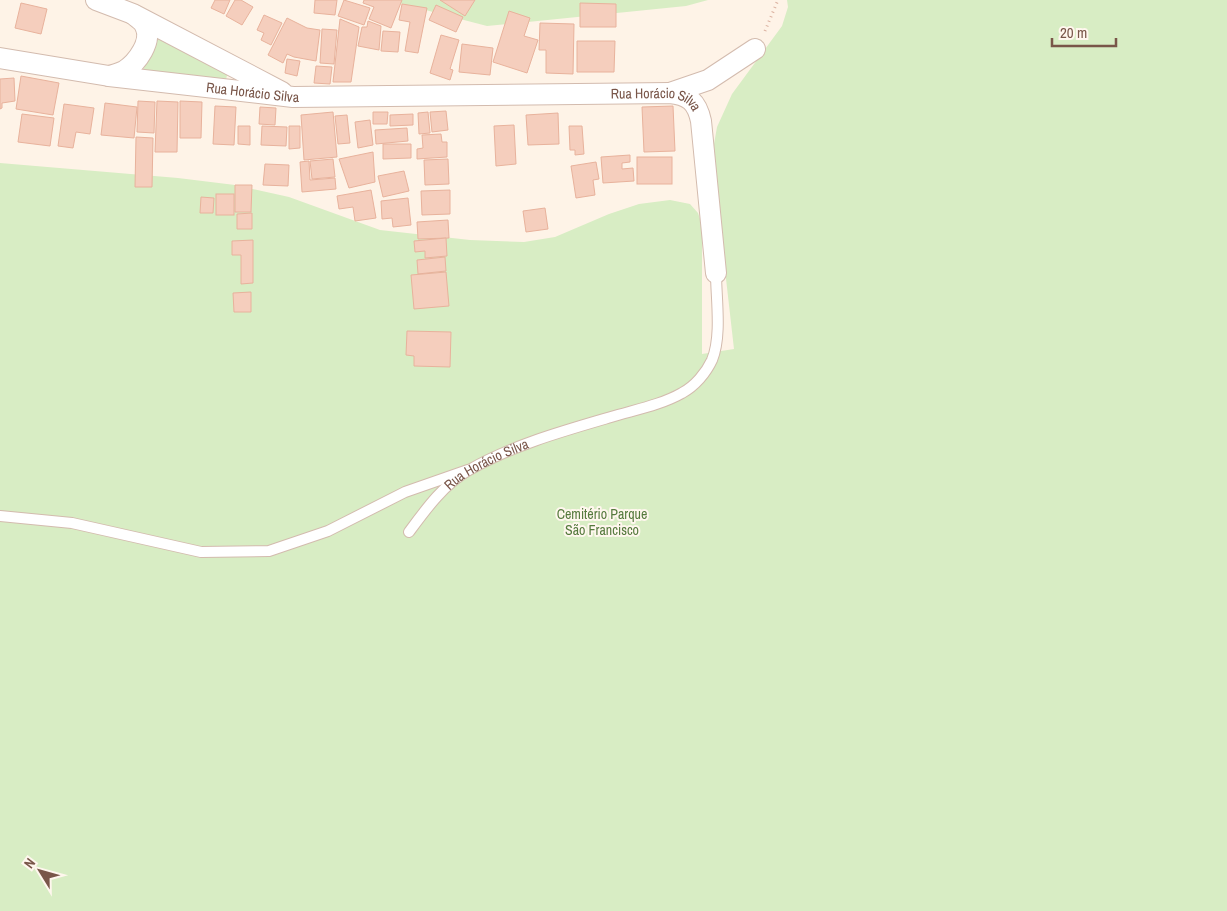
<svg xmlns="http://www.w3.org/2000/svg" width="1227" height="911" font-family="'Archivo Narrow',sans-serif">
  <style>
    .green { fill: #d8edc4 }
    .building { fill: #f5cebd; stroke: #e8b29c }
    .lines { fill: none; stroke-linecap: round; stroke-linejoin: round }
    .lane-casing { stroke: #d3bbae; stroke-width: 12 }
    .street-casing { stroke: #d3bbae; stroke-width: 22 }
    .path { stroke: #dab09f; stroke-width: 3; stroke-dasharray: 1 4; stroke-linecap: butt }
    .lane { stroke: #fff; stroke-width: 10 }
    .street { stroke: #fff; stroke-width: 20 }
    .labels { text-anchor: middle; stroke-width: 4; stroke-linejoin: round; paint-order: stroke }
    .street-label { font-size: 14px; fill: #795649; stroke: #fff7ee }
    .park-label { font-size: 14px; fill: #557a3d; stroke: #fff7ee }
  </style>
  <rect width="100%" height="100%" fill="#fef3e7"/>
  <!-- green -->
  <g class="green">
    <polygon points="387,0 708,0 686,6 487,26"/>
    <polygon points="787,0 1227,0 1227,911 0,911 0,163 178,178 235,185 289,197 380,230 470,240 524,242 555,237 609,214 639,204 670,200 690,204 698,213 702,225 702,354 734,349 715,182 714,144 717,127 732,94 782,26 788,7"/>
    <polygon points="157,30 228,70 226,80 142,74"/>
  </g>
  <!-- building -->
  <g class="building">
    <polygon points="215,0 230,0 224,14 211,8"/>
    <polygon points="235,0 241,0 253,7 242,25 226,16"/>
    <polygon points="315,0 337,0 335,15 314,13"/>
    <polygon points="344,0 370,8 364,25 338,16"/>
    <polygon points="364,0 402,0 391,28 369,19 374,7 363,3"/>
    <polygon points="440,0 475,0 465,16"/>
    <polygon points="21,3 47,9 41,34 15,28"/>
    <polygon points="580,3 616,4 616,27 580,27"/>
    <polygon points="402,4 427,8 418,53 405,51 410,22 399,20"/>
    <polygon points="436,5 463,17 456,32 429,20"/>
    <polygon points="509,11 530,18 524,36 538,40 527,73 493,62"/>
    <polygon points="264,15 282,23 271,45 261,40 264,33 257,30"/>
    <polygon points="287,18 307,28 320,30 316,61 294,57 287,54 283,63 268,55"/>
    <polygon points="340,19 359,27 351,82 333,82"/>
    <polygon points="368,21 381,26 379,50 358,46 362,27 367,27"/>
    <polygon points="540,23 574,24 573,74 546,73 546,50 539,50"/>
    <polygon points="322,29 337,30 334,64 320,63"/>
    <polygon points="383,31 400,32 398,52 381,51"/>
    <polygon points="441,35 459,40 450,69 453,70 450,80 430,73"/>
    <polygon points="577,41 615,41 614,72 577,72"/>
    <polygon points="462,44 493,48 490,75 459,72"/>
    <polygon points="287,59 300,61 297,76 285,73"/>
    <polygon points="316,66 332,67 330,84 314,83"/>
    <polygon points="21,76 59,83 53,115 16,109"/>
    <polygon points="14,78 15,101 2,103 2,108 0,109 0,79"/>
    <polygon points="138,101 155,102 154,133 137,132"/>
    <polygon points="157,101 178,102 177,152 155,152"/>
    <polygon points="180,101 202,102 201,138 180,138"/>
    <polygon points="105,103 137,107 134,138 101,135"/>
    <polygon points="64,104 94,108 90,134 76,132 73,148 58,146"/>
    <polygon points="215,106 236,107 234,145 213,144"/>
    <polygon points="673,106 675,151 644,152 642,107"/>
    <polygon points="260,107 276,108 275,125 259,124"/>
    <polygon points="446,111 448,130 432,132 430,112"/>
    <polygon points="333,112 337,157 304,160 301,115"/>
    <polygon points="373,112 388,112 387,124 373,124"/>
    <polygon points="428,112 430,133 419,134 418,113"/>
    <polygon points="558,113 559,144 528,145 526,115"/>
    <polygon points="22,114 54,118 50,146 18,142"/>
    <polygon points="413,114 413,125 390,126 390,115"/>
    <polygon points="347,115 350,143 338,144 335,116"/>
    <polygon points="370,120 373,145 358,148 355,122"/>
    <polygon points="514,125 516,164 496,166 494,126"/>
    <polygon points="238,126 250,126 250,145 238,144"/>
    <polygon points="262,126 287,127 286,146 261,145"/>
    <polygon points="289,126 300,126 300,148 289,149"/>
    <polygon points="569,126 582,126 584,154 575,155 575,150 570,150"/>
    <polygon points="407,128 408,141 376,144 375,130"/>
    <polygon points="441,134 442,142 447,142 447,157 417,159 417,149 423,148 422,135"/>
    <polygon points="136,137 153,138 152,187 135,187"/>
    <polygon points="383,144 411,144 411,158 383,159"/>
    <polygon points="373,152 375,182 349,188 339,159"/>
    <polygon points="630,155 630,162 622,163 622,169 633,168 634,181 603,183 601,157"/>
    <rect x="637" y="157" width="35" height="27"/>
    <polygon points="333,159 335,177 312,179 310,161"/>
    <polygon points="448,159 449,184 425,185 424,160"/>
    <polygon points="309,161 310,180 335,178 336,189 302,192 300,162"/>
    <polygon points="596,162 599,179 593,180 595,195 576,198 571,166"/>
    <polygon points="265,164 289,165 288,186 263,185"/>
    <polygon points="404,171 409,191 383,197 378,176"/>
    <polygon points="235,185 252,185 251,212 235,212"/>
    <polygon points="371,190 376,218 355,221 353,207 339,209 337,196"/>
    <polygon points="450,190 450,214 422,215 421,191"/>
    <rect x="216" y="194" width="18" height="21"/>
    <polygon points="201,197 214,198 213,213 200,213"/>
    <polygon points="408,198 411,225 393,227 392,218 382,219 381,201"/>
    <polygon points="545,208 548,229 526,232 523,211"/>
    <polygon points="252,213 252,229 237,229 237,214"/>
    <polygon points="448,220 449,238 418,239 417,222"/>
    <polygon points="446,238 447,256 425,258 425,251 415,252 414,241"/>
    <polygon points="253,240 253,283 241,284 241,255 232,255 232,241"/>
    <polygon points="445,257 446,271 418,274 417,260"/>
    <polygon points="446,272 449,306 414,309 411,275"/>
    <polygon points="251,292 251,312 234,312 233,293"/>
    <polygon points="407,331 451,332 450,367 414,366 414,356 406,355"/>
  </g>
  <g class="lines">
    <!-- lane casing -->
    <g class="lane-casing">
      <g id="lane">
        <polyline points="0,516 72,523 201,552 269,551 328,531 405,492 468,470"/>
        <path id="s1" d="M409,532c17,-23 35,-48 60,-62 44,-25 94,-39 142,-53 23,-7 50,-12 71,-24 13,-7 24,-20 30,-33 10,-24 4,-62 4,-87"/>
      </g>
    </g>
    <!-- street casing -->
    <g class="street-casing">
      <g id="street">
        <polyline points="96,0 133,14 282,92"/>
        <path id="s2" d="M0,58l109,18 184,21 377,-4c19,2 27,9 31,28l15,152"/>
        <path d="M109,76c5,-1 10,-3 15,-5 13,-8 29,-30 21,-45 -2,-5 -7,-8 -11,-11"/>
        <polyline points="670,93 708,80 755,49"/>
      </g>
    </g>
    <!-- path -->
    <polyline class="path" points="765,31 778,0"/>
    <!-- lane -->
    <use href="#lane" class="lane"/>
    <!-- street -->
    <use href="#street" class="street"/>
  </g>
  <g class="labels">
    <!-- street labels -->
    <g class="street-label">
      <text dy="5" stroke="none"><textPath href="#s2" startOffset="255">Rua Horácio Silva</textPath></text>
      <text dy="5" stroke="none"><textPath href="#s2" startOffset="660">Rua Horácio Silva</textPath></text>
      <text dy="5" stroke="none"><textPath href="#s1" startOffset="105">Rua Horácio Silva</textPath></text>
    </g>
    <!-- park labels -->
    <g class="park-label">
      <text x="602" y="519">Cemitério Parque<tspan x="602" dy="16">São Francisco</tspan></text>
    </g>
  </g>
  <!-- north arrow -->
  <g transform="translate(40 871) rotate(307)" stroke="#fff7ee" stroke-width="4" paint-order="stroke">
  <path d="M0-4L9 19L0 12L-9 19Z" fill="#795649"/>
  <text y="-8" font-size="14" font-weight="bold" text-anchor="middle" fill="#795649">N</text>
  </g>
  <!-- scale -->
  <path d="M1052 38v8h64v-8" fill="none" stroke="#795649" stroke-width="2.5"/>
  <text x="1060" y="38" font-size="15" fill="#795649" stroke="#fff7ee" stroke-width="4" paint-order="stroke">20 m</text>
</svg>
